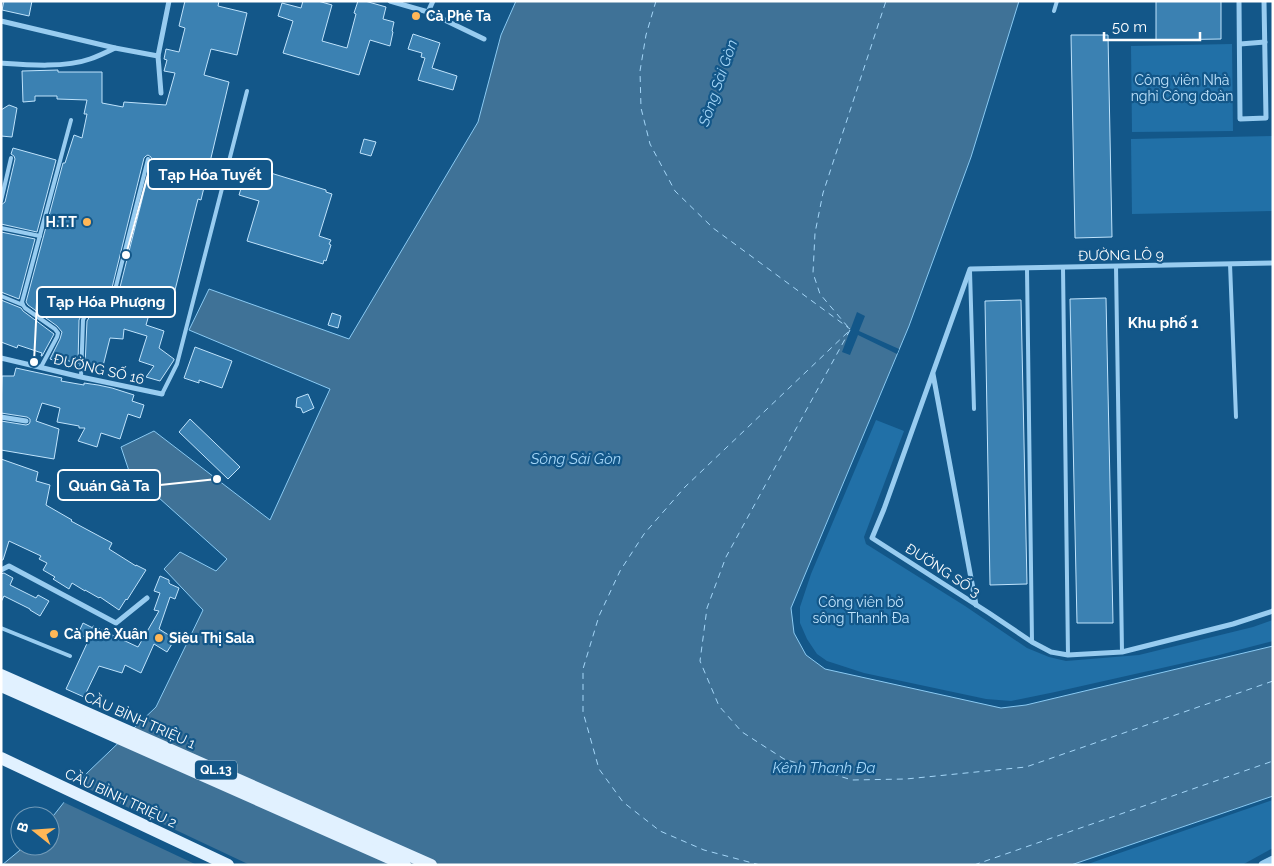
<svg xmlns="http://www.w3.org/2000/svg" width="1274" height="866" font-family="Raleway,sans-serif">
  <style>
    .green { fill: #2170a7 }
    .water { fill: #3f7297; stroke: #8acaf3 }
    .pier { fill: #135789 }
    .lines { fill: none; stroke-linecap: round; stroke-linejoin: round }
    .ferry { stroke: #a4d6f8; stroke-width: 1; stroke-dasharray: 6 5; stroke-linecap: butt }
    .building { fill: #3b81b2; stroke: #bfe3fc }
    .service { stroke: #98ccf0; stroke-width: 4 }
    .minor { stroke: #98ccf0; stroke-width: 5 }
    .tertiary { stroke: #98ccf0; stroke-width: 9 }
    .primary { stroke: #e1f1ff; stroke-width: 12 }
    .poi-dot { fill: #ffb757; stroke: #135789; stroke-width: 2 }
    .labels { text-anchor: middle; stroke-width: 4.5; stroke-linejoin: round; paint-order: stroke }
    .shield { fill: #135789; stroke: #b8cddc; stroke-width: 1 }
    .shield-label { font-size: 12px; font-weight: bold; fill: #fff }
    .poi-label { font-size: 14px; font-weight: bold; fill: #fff; stroke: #135789; text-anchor: start }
    .park-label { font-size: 14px; fill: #bfe3fc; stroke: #135789 }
    .street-label { font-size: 14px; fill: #fff; stroke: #135789 }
    .water-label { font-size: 15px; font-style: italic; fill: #a4d6f8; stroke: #135789 }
    .neighbourhood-label { font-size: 15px; font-weight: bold; fill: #fff; stroke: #135789 }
    .leader { fill: none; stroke: #fff; stroke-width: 2 }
    .callout-dot { fill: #fff; stroke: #135789; stroke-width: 2 }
    .callout { fill: #135789; stroke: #fff; stroke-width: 2 }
    .callout-label { font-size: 15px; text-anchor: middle; font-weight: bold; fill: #fff }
  </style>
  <rect width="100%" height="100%" fill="#135789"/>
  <!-- green -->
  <g class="green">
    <polygon points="1232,44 1233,131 1132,132 1131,46"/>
    <polygon points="1273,136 1273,211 1132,214 1131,139"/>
    <polygon points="876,420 904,431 864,537 866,544 965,606 1027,648 1049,657 1066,661 1139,655 1253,627 1273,620 1273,641 1215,656 1055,692 1011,701 986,699 864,673 827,661 817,654 807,639 800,623 800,607 811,574"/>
    <polygon points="1273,800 1273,848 1242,865 1085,865"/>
  </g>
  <!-- water -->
  <polygon class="water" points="516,1 1019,1 971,157 909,326 791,608 794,633 806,655 825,669 1001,708 1026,705 1273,646 1273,796 1071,865 2,865 25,846 50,846 50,820 87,773 156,707 203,610 164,569 180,552 216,571 227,559 129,471 121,447 154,431 270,520 330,389 189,330 209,289 349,339 478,122 501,35"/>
  <!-- pier -->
  <g class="pier">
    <polygon points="857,312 865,316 859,331 899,349 897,354 858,335 850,355 842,352"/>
    <polygon points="76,783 250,865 197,865 61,801"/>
  </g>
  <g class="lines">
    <!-- ferry -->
    <g class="ferry">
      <polyline points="656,1 646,35 640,71 641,108 650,144 675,191 713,228 850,329"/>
      <polyline points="848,327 820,294 813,273 815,233 823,193 886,1"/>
      <polyline points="850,330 726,557 707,608 700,661 719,706 742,732 784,759 852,780 906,779 1026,767 1273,681"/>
      <polyline points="760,865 704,850 660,831 623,802 599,769 583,712 583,669 599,616 620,571 644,534 685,487 848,332"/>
      <polyline points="974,865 1273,761"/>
    </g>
  </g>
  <!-- building -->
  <g class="building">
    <polygon points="4,1 32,1 29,16 2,10"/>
    <polygon points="185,1 219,1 218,6 247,13 237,55 211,49 204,75 229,82 201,200 198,199 172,302 154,297 146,325 164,331 159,348 174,359 174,360 160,381 146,377 154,366 139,361 147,336 124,329 123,339 110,338 103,366 95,364 94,369 85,366 87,321 90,316 108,312 115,307 152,160 151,157 148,155 146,156 144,158 108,304 90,308 82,314 79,320 78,364 66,360 65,364 50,359 60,339 62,332 57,326 28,305 26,302 63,163 65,163 74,135 82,138 87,114 84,114 87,100 57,99 57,96 35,96 35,101 23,102 22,71 58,70 58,72 102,72 102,103 123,107 124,102 166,105 175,73 164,71 167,60 164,59 166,49 179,52 185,28 179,26"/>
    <polygon points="303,1 318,1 332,5 322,41 347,48 356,14 354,13 358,1 365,1 386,7 383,19 394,22 392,31 393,32 390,46 370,40 359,75 283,53 293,21 278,16 282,3 301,8"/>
    <polygon points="1156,1 1221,1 1221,39 1156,40"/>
    <polygon points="413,34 440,43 432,68 457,76 453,90 418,80 425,58 421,57 422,53 408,49"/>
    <polygon points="1071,35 1108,35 1112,237 1075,238"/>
    <polygon points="9,105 17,108 12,137 1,136 1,110"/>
    <polygon points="364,139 376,142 371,156 360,153"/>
    <polygon points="13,148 56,160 37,232 1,224 1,205 5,202 15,159 14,156 11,154"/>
    <polygon points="248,166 326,190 326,192 332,194 319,236 331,240 329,244 331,245 326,261 324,260 323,264 247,241 259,201 239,195"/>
    <polygon points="1,232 35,239 19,299 1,292"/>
    <polygon points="1106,298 1113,623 1077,623 1070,299"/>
    <polygon points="1,300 21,308 23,311 54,334 42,356 41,356 42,353 18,345 17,348 1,342"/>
    <polygon points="1021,300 1027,584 990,585 985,301"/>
    <polygon points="332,313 341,316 338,328 328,325"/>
    <polygon points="195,347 232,361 222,388 199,380 199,383 184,378"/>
    <polygon points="16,368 62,378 61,381 84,385 84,383 98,385 112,388 134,395 132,401 144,405 140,418 128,414 120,439 101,433 97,447 78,441 85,428 79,428 79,426 57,422 60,408 42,403 36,421 59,429 54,459 1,450 1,421 26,425 29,424 30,422 30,419 27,417 1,413 2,376 14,376"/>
    <polygon points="308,394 314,408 303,413 301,408 296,407 297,398"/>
    <polygon points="190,419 240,467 228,479 179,432"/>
    <polygon points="1,459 38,472 36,481 50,485 46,505 72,520 71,521 112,543 109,549 136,566 136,565 146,570 127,600 126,599 119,610 100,597 99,598 85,590 85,591 72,583 69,589 53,579 55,577 43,570 47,563 39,559 41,556 9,541 3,560 1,560"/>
    <polygon points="4,573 13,578 10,585 36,598 38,595 49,601 40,616 30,610 30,609 4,596 1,602 1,574"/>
    <polygon points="160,576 169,580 169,583 170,584 179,588 175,599 170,597 159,629 175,639 167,652 154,644 141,673 125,665 122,673 99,666 84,697 66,689 89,639 78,634 83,623 93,628 93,626 138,647 159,611 154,610 160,593 154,591"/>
  </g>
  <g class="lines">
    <!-- service -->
    <g class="service">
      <polyline points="1054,11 1057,1"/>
      <polyline points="1,201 11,158"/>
      <polyline points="1,228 40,236"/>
      <polyline points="1230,264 1236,417"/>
      <polyline points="1116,266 1122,652"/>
      <polyline points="1063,268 1068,655"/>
      <polyline points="1027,269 1032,642"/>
      <polyline points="970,271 974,409"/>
      <polyline points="1,296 23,305"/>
      <polyline points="41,367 57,337 58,333 55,329 25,308 23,305 22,302 71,120"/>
      <path d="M81,377l2,-57c4,-13 19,-7 28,-14l37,-147"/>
      <polyline points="162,394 177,364 247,91"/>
      <polyline points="1,628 70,656"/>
    </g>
    <!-- minor -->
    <g class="minor">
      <polyline points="390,1 428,12 484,39"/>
      <polyline points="1239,1 1240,119 1266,118 1264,1"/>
      <polyline points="428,12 433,1"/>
      <polyline points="1,21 115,48 158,56"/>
      <polyline points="1240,44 1265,42"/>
      <path d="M1,63c27,2 64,5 89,-4 9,-3 17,-7 25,-11"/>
      <polyline points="161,93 158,56 169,1"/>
      <polyline points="1273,263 970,269 884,509 872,538 989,613 1032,642 1051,652 1068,655 1122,652 1233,624 1273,611"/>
      <polyline points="1,358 81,377 162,394"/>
      <polyline points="933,374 976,605"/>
      <polyline points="1,417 26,421"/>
      <polyline points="1,570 9,566 116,623 147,598"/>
    </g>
    <!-- tertiary -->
    <polyline class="tertiary" points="1263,865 1273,860"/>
    <!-- primary -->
    <g class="primary">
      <polyline points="1,675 431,865"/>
      <polyline points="1,686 405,865"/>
      <polyline points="1,758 228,865"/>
    </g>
  </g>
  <!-- markers -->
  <g class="poi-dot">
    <circle cx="416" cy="16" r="5"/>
    <circle cx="87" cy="222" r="5"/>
    <circle cx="54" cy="634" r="5"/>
    <circle cx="159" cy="638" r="5"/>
  </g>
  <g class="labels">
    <!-- shield labels -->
    <rect class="shield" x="195" y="760.5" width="42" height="19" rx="4"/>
    <g class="shield-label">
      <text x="216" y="774">QL.13</text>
    </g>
    <!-- poi labels -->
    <g class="poi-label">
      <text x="426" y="21">Cà Phê Ta</text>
      <text x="77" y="227" text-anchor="end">H.T.T</text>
      <text x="64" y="639">Cà phê Xuân</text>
      <text x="169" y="643">Siêu Thị Sala</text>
    </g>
    <!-- park labels -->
    <g class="park-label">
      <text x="1182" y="85">Công viên Nhà<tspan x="1182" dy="16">nghỉ Công đoàn</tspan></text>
      <text x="861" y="607">Công viên bờ<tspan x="861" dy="16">sông Thanh Đa</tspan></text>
    </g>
    <!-- street labels -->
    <g class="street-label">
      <text transform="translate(1121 255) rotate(-1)" y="5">ĐƯỜNG LÔ 9</text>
      <text transform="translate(99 369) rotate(13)" y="5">ĐƯỜNG SỐ 16</text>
      <text transform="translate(943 570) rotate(33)" y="5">ĐƯỜNG SỐ 3</text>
      <text transform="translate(140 720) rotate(24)" y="5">CẦU BÌNH TRIỆU 1</text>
      <text transform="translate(121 798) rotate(25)" y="5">CẦU BÌNH TRIỆU 2</text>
    </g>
    <!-- water labels -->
    <g class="water-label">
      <text transform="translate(718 83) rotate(-71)" y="5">Sông Sài Gòn</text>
      <text x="576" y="464">Sông Sài Gòn</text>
      <text x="824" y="773">Kênh Thanh Đa</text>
    </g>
    <!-- neighbourhood labels -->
    <g class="neighbourhood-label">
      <text x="1163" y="328">Khu phố 1</text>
    </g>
  </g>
  <!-- callouts -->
  <path class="leader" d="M126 255L148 174M34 362L37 302M217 479L160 485"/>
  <g class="callout-dot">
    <circle cx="126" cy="255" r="5"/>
    <circle cx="34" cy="362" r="5"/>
    <circle cx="217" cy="479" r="5"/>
  </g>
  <g class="callout">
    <rect x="148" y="159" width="124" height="30" rx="5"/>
    <rect x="37" y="287" width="138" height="30" rx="5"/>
    <rect x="58" y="470" width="102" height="30" rx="5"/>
  </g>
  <g class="callout-label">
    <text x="210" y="180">Tạp Hóa Tuyết</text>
    <text x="106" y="307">Tạp Hóa Phượng</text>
    <text x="109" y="491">Quán Gà Ta</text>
  </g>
  <!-- border -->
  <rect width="1274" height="866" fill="none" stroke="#ffffff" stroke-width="5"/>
  <!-- north arrow -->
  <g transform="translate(35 831) rotate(287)"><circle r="24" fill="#135789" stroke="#719ab8"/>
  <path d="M0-4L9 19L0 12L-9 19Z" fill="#ffb757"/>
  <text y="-8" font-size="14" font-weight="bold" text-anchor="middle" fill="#ffffff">B</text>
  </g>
  <!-- scale -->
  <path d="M1104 32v8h96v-8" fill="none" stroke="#ffffff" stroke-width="2.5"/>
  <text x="1112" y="32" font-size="15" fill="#ffffff" stroke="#135789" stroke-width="4" paint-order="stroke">50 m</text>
</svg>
